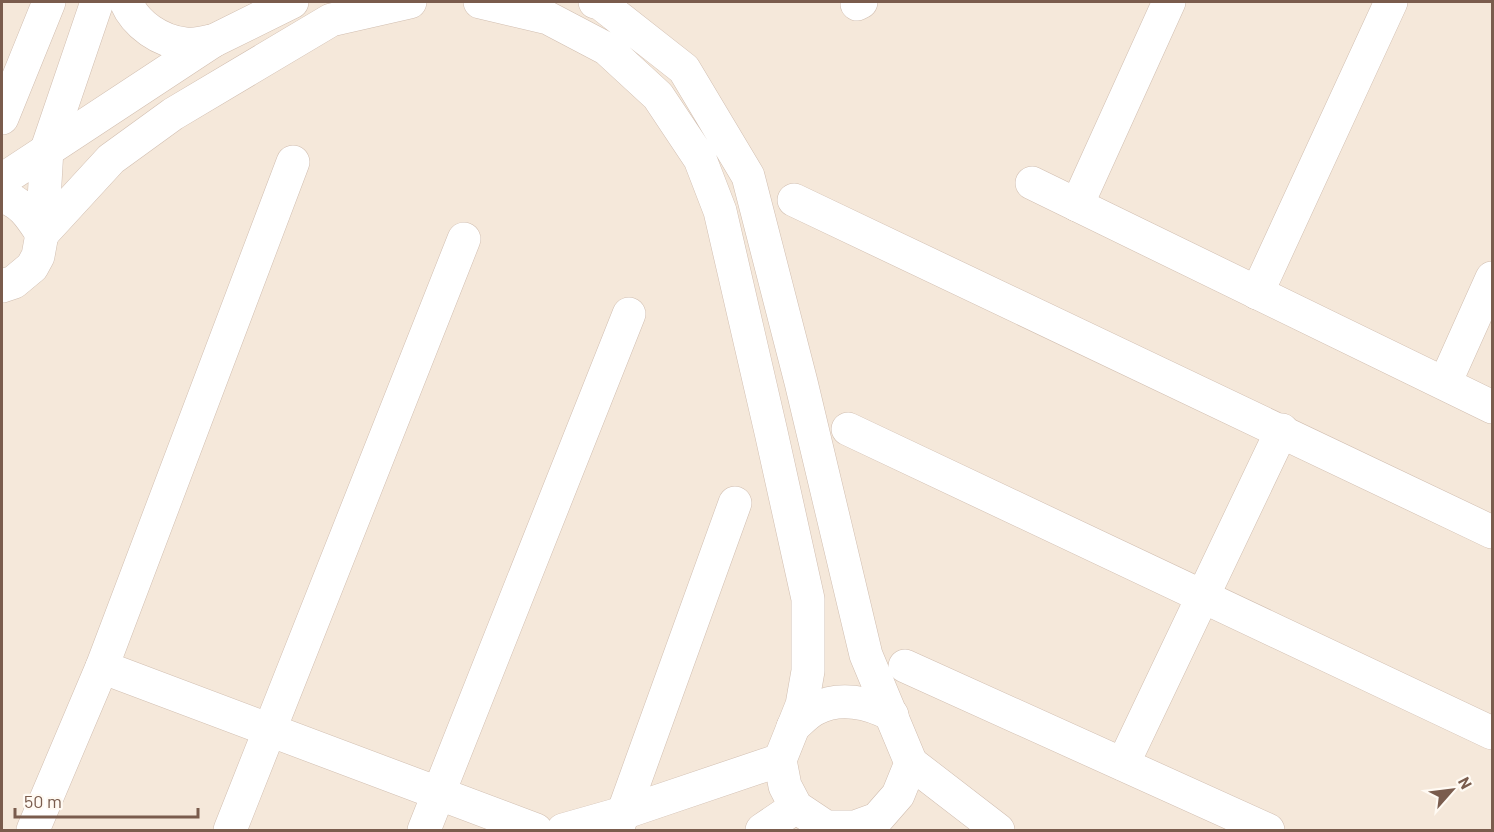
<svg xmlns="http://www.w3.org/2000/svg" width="1494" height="832" font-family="Barlow,sans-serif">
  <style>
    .residential { fill: #f5e8da }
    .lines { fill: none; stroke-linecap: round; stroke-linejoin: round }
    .minor-casing { stroke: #d1beb0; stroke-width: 34 }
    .minor { stroke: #fff; stroke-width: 33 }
  </style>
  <rect width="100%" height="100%" fill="#fdf6ec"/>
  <!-- residential -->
  <rect class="residential" x="2" y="2" width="1490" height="828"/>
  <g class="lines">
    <!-- minor casing -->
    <g class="minor-casing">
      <g id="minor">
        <path d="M126,2c10,23 34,39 59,42 9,1 19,-2 28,-3"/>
        <polyline points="480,2 548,18 607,49 658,96 700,159 720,211 771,432 808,599 808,671 802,705 780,760 785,786 796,807 826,827 855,827 877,819 898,795 911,763 866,655 801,382 748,176 684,69 600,3 595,2"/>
        <polyline points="857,4 861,2"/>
        <polyline points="2,118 49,2"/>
        <polyline points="2,180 213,41 292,2"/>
        <polyline points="1032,183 1492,407"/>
        <path d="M2,197c20,4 30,22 40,37"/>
        <polyline points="794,200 1492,532"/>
        <polyline points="1077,205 1169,2"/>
        <polyline points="42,234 111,159 173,114 331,20 410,2"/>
        <polyline points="2,286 14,282 32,267 38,256 42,234 47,149 97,2"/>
        <polyline points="1257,293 1391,2"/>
        <polyline points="1445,383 1492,278"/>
        <polyline points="848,429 1492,733"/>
        <polyline points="905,666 1268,830"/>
        <polyline points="102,667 536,830"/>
        <path d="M793,727c7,-6 14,-14 22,-18 24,-13 54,-7 77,6"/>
        <polyline points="911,763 998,830"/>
        <polyline points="1123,764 1282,430"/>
        <polyline points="33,830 102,667 293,162"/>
        <polyline points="230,830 464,239"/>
        <polyline points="424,830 629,314"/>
        <polyline points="563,830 623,813 780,760"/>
        <polyline points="617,830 735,503"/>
        <polyline points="762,830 796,807"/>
      </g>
    </g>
    <!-- minor -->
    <use href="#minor" class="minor"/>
  </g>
  <!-- border -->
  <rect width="1494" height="832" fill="none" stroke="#7a5c4d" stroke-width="6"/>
  <!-- north arrow -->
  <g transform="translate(1452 790) rotate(62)" stroke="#fffaf3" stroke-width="4.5" paint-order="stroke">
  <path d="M0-4.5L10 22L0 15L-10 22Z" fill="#7a5c4d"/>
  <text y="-9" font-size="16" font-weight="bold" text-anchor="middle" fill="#7a5c4d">N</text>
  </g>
  <!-- scale -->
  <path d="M15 808v9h183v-9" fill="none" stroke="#7a5c4d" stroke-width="3"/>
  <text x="24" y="808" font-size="18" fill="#7a5c4d" stroke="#fffaf3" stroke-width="4.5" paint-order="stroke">50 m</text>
</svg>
